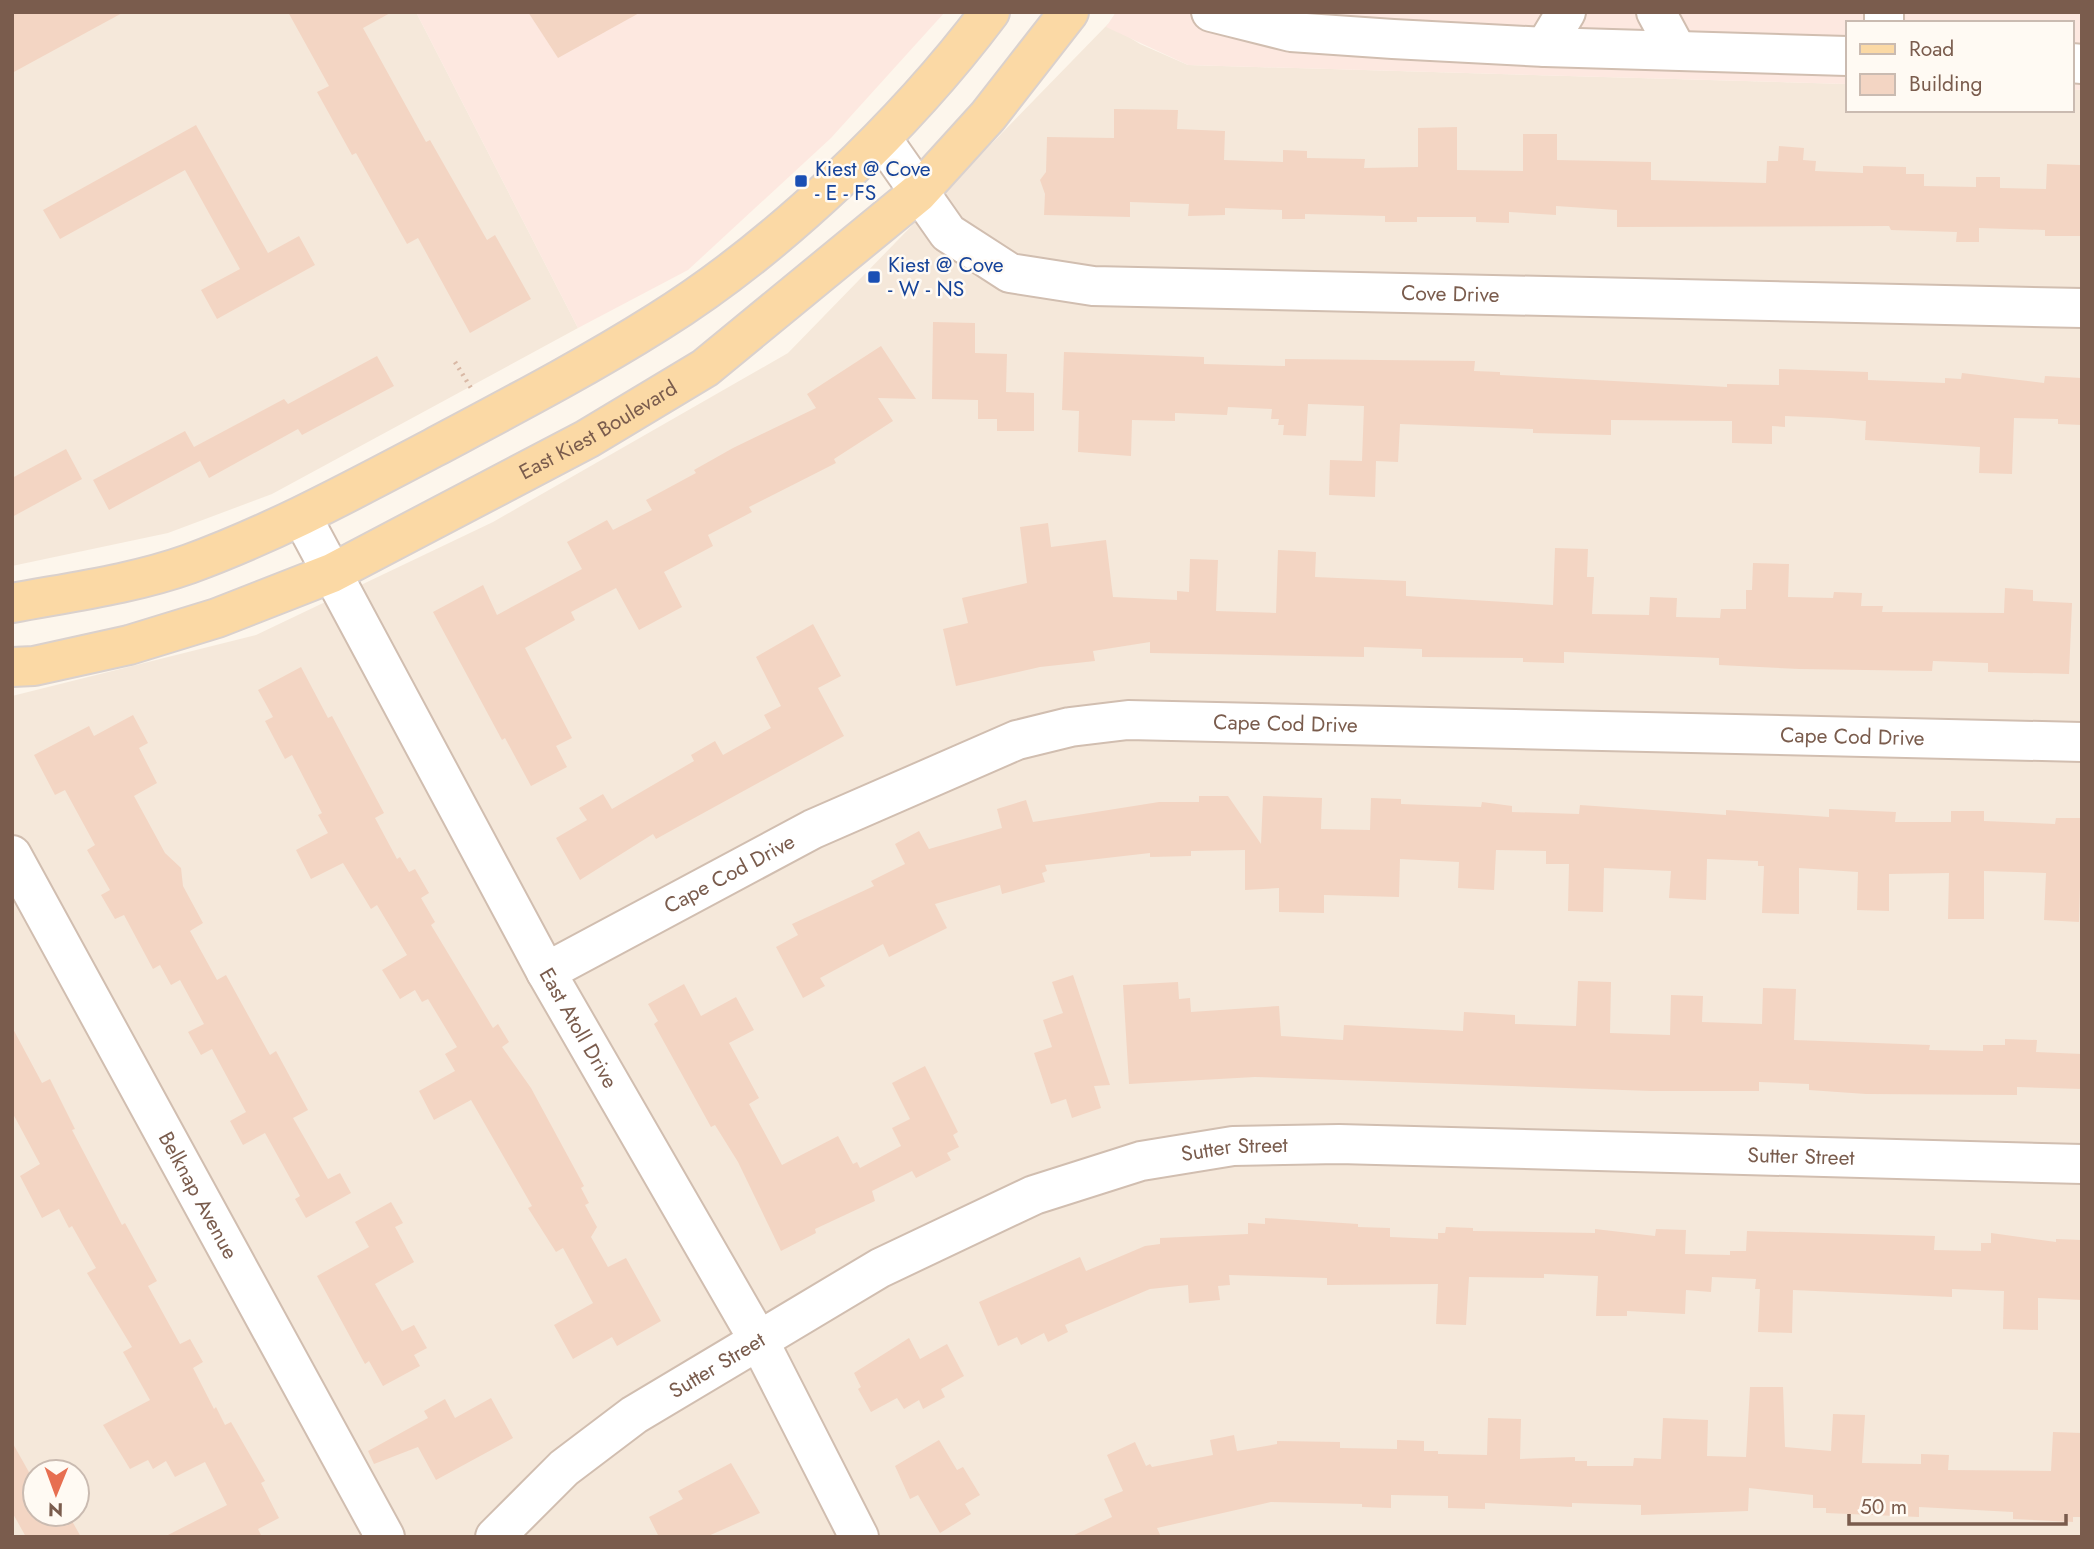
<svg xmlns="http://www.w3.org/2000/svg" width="2094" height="1549" font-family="Jost,sans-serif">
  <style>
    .residential { fill: #f5e8da; fill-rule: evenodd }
    .commercial { fill: #fde8e0 }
    .building { fill: #f3d5c3 }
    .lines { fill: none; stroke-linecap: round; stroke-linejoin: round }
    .minor-casing { stroke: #d1beb0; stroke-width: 42 }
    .major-casing { stroke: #dad1cd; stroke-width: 42 }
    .path { stroke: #d9b8a5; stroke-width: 4.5; stroke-dasharray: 2 5; stroke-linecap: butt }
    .minor { stroke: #fff; stroke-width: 38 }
    .major { stroke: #fbd9a5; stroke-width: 38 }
    .transit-dot { fill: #1a4fb4; stroke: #fffaf3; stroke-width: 2.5 }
    .labels { text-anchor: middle; stroke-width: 5; stroke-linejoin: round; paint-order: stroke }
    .transit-label { font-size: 21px; fill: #164399; stroke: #fffaf3; text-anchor: start }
    .street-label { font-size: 21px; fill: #7a5c4d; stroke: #fffaf3 }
  </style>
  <rect width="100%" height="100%" fill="#fdf6ec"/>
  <!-- residential -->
  <g class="residential">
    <polygon points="12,12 416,12 578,328 272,494 168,533 12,566"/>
    <path d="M1108,24l32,20 48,21 659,19v26h224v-21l11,1v1447h-2070v-841l244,-61 237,-113 295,-169zM35,1472h42v42h-42z"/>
  </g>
  <!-- commercial -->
  <g class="commercial">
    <polygon points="416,12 945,12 831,138 688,270 578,328"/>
    <polygon points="1116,12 2082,12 2082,90 2071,89 2071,23 1847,23 1847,84 1188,65 1106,27"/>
  </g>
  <!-- building -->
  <g class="building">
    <polygon points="12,12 124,12 12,73"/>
    <polygon points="288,12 392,12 363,28 426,142 430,140 487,240 495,235 531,299 470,333 418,238 407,244 356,153 352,155 317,92 329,86"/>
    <polygon points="528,12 641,12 558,58"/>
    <polygon points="1114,109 1178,110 1177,129 1225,131 1224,160 1283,162 1283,150 1307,151 1307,158 1365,159 1364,168 1418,167 1418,128 1457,127 1457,170 1523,171 1523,134 1557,134 1557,160 1651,162 1651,180 1766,183 1767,161 1778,161 1779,146 1804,148 1803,160 1816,161 1815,171 1863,173 1863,166 1906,167 1906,174 1924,174 1924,186 1976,187 1976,177 2000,177 2000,188 2046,189 2047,164 2080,165 2082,236 2045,236 2045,230 1979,228 1979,242 1956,242 1957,232 1891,230 1889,226 1617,227 1617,210 1556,206 1556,215 1509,212 1509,223 1476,222 1476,217 1417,217 1417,222 1385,222 1385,216 1305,214 1305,219 1282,219 1282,210 1225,208 1225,215 1188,216 1189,204 1130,202 1130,217 1044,215 1045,194 1040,180 1046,172 1047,137 1114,138"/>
    <polygon points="196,125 268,253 299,236 315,265 217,319 201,290 240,269 185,170 60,239 43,210"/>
    <polygon points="933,322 975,323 975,353 1007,354 1006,392 1034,393 1034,431 997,431 997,419 978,419 978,400 932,399"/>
    <polygon points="881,346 916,399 878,398 893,421 834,459 836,463 749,507 752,512 708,535 713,546 664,572 682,607 639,630 616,588 571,612 575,620 525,648 572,738 556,746 567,767 531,786 505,738 502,740 433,612 483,585 497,615 582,569 567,542 607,520 613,530 652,510 646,500 696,473 694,470 733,448 816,408 807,394"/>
    <polygon points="1064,352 1204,357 1204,364 1285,366 1285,359 1475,361 1474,371 1500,372 1500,375 1727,387 1727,384 1779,385 1779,369 1868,372 1868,380 1945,383 1945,378 1961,379 1962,373 2044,383 2045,376 2082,378 2082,425 2058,424 2058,419 2014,418 2012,474 1979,473 1980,447 1865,440 1866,421 1831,418 1785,416 1785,427 1772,426 1772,444 1732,443 1732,421 1611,420 1611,435 1533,433 1533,429 1400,424 1398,462 1376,461 1375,497 1329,495 1330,460 1362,461 1364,406 1308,404 1306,436 1283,435 1284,425 1278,425 1279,419 1271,419 1272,409 1228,407 1227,415 1175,413 1175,421 1132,420 1131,456 1078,452 1079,411 1062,410"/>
    <polygon points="377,356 394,386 302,435 298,429 209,478 200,461 109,510 93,480 185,431 194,447 284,399 288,404"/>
    <polygon points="66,449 82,479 12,517 12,478"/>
    <polygon points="1048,523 1051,547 1106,540 1113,597 1177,600 1177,591 1189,592 1190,559 1218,560 1216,611 1276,613 1278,550 1316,552 1315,577 1406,581 1406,596 1553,605 1555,548 1588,549 1587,577 1594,577 1592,614 1649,615 1650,597 1677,598 1676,617 1720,618 1721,609 1746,609 1746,590 1752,590 1753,563 1789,564 1788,597 1833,598 1834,592 1862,593 1861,606 1883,606 1882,612 2004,613 2005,588 2033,590 2033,601 2072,603 2069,674 1988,672 1988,663 1933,661 1932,671 1799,669 1719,665 1719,658 1564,652 1564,663 1523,662 1523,658 1422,657 1422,649 1364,647 1364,657 1150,653 1150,642 1093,651 1095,661 1040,667 956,686 943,629 968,623 962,598 1027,583 1020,527"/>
    <polygon points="813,624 841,676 818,688 844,736 656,839 653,834 580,880 556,838 587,820 579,808 603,794 612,809 694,761 691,755 715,741 723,755 771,728 764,715 781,706 756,657"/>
    <polygon points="301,667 328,718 332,716 384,813 375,818 397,859 400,857 409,872 415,869 429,893 421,898 435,922 431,925 493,1028 498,1024 509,1042 502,1047 531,1088 584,1186 581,1188 589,1203 585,1205 597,1227 591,1237 608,1267 626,1258 661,1321 617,1346 612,1337 573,1359 554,1325 593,1303 563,1248 556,1252 528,1208 532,1206 471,1100 434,1120 419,1091 455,1071 445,1054 457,1047 428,999 422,1002 415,990 400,999 382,970 407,955 377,905 371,909 343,863 311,879 296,850 328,833 318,815 322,813 292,755 285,759 265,721 273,717 258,690"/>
    <polygon points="133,715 148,743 139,748 157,783 134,796 165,853 181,868 183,886 203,923 190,931 217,980 226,975 270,1055 276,1051 308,1110 293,1118 328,1179 340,1173 351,1193 306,1218 295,1199 300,1196 265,1133 243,1145 230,1121 246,1112 212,1049 201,1055 188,1032 204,1024 180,980 171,985 160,965 153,969 124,915 115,919 101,895 110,890 87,850 95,845 65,790 55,795 34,755 89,726 94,736"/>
    <polygon points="1199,796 1228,796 1261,844 1263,796 1322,798 1321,829 1370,830 1371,798 1401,799 1401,804 1481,807 1482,802 1512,806 1512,812 1579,814 1580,805 1726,815 1726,810 1829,817 1829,809 1896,812 1895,822 1951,822 1951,811 1984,811 1984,821 2055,824 2056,818 2082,818 2079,922 2044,920 2046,873 1984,871 1984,919 1948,919 1949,873 1889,874 1889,911 1857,910 1858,872 1799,868 1799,914 1762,913 1764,866 1758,866 1758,861 1707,859 1706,900 1669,898 1671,871 1604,868 1603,912 1568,911 1569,864 1546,864 1546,851 1496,850 1494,890 1458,888 1459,862 1400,859 1399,897 1324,895 1324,913 1279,912 1279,888 1245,890 1245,850 1191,851 1191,856 1150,857 1150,853 1045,865 1047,871 1042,873 1045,882 1002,894 1000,885 935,904 947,928 889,957 883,944 820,978 825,986 803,998 776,947 798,935 792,924 874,886 871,881 905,864 895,844 919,831 929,849 1002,828 997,809 1026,800 1033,822 1159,802 1199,802"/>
    <polygon points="1073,975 1110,1085 1094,1086 1101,1108 1072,1118 1066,1099 1051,1104 1034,1053 1052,1047 1043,1020 1063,1013 1052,982"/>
    <polygon points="1578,981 1611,982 1610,1033 1670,1035 1671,995 1703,996 1702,1022 1762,1024 1763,988 1796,989 1794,1040 1930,1045 1929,1050 1983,1051 1983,1045 2005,1045 2005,1039 2037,1040 2036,1052 2082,1054 2082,1089 2017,1087 2017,1095 1866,1094 1809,1090 1809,1084 1759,1082 1759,1091 1651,1091 1255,1077 1129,1084 1123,985 1178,982 1179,999 1190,998 1191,1012 1279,1006 1281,1036 1343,1040 1344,1025 1463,1031 1464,1012 1515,1015 1515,1024 1576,1026"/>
    <polygon points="684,984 701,1016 736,997 754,1030 729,1043 759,1098 749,1104 782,1165 838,1136 853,1164 857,1162 860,1168 901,1146 892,1128 910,1119 892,1083 925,1066 958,1132 953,1135 959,1147 947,1153 951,1160 916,1178 912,1171 872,1191 875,1201 815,1229 816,1233 781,1251 738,1162 715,1125 711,1127 654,1024 658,1021 648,1004"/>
    <polygon points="12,1027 42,1083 50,1079 75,1129 72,1130 122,1225 125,1223 157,1281 148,1286 180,1344 190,1339 203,1362 193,1368 214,1409 216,1407 225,1425 231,1422 265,1481 261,1483 279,1518 258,1529 262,1537 164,1537 227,1505 205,1462 175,1477 166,1461 153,1469 148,1460 130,1469 103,1425 150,1400 123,1352 132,1347 87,1273 96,1268 72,1226 69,1228 59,1209 42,1218 20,1176 40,1164 12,1112"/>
    <polygon points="391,1202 403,1223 395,1227 414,1262 375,1284 402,1331 414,1325 427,1348 414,1355 420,1366 383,1386 369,1361 365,1364 317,1276 369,1247 355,1222"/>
    <polygon points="1265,1218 1358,1224 1358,1227 1390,1228 1390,1237 1438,1239 1438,1233 1445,1233 1446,1227 1473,1228 1473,1231 1595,1233 1595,1229 1655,1236 1656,1229 1686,1230 1685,1254 1730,1255 1730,1251 1746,1251 1747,1231 1935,1236 1934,1250 1981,1251 1981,1243 1991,1243 1991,1233 2056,1242 2056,1239 2082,1240 2082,1300 2038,1298 2038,1330 2003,1329 2004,1291 1952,1289 1952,1297 1793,1290 1792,1333 1758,1332 1760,1289 1755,1289 1756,1279 1712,1277 1711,1292 1686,1290 1685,1314 1627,1311 1627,1316 1596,1316 1598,1276 1544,1274 1544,1278 1469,1277 1466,1325 1436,1324 1438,1284 1327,1285 1327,1278 1229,1275 1230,1285 1218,1286 1220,1300 1189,1303 1188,1285 1150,1289 1065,1325 1068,1332 1048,1342 1044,1333 1021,1345 1017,1337 998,1346 979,1302 1080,1257 1086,1271 1145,1246 1160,1244 1160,1238 1248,1234 1248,1223 1265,1224"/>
    <polygon points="909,1338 920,1359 947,1344 964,1376 941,1389 945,1397 923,1409 919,1400 904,1409 897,1398 871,1412 858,1389 861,1387 854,1373"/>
    <polygon points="1750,1387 1783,1387 1785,1447 1831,1451 1833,1414 1865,1415 1862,1463 1921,1464 1921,1454 1949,1455 1948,1470 2051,1471 2053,1432 2082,1433 2082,1517 2073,1517 2073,1522 2013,1519 2013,1512 1919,1507 1919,1517 1826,1513 1826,1508 1813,1508 1813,1495 1749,1488 1748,1511 1641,1515 1641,1505 1572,1503 1572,1507 1485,1503 1485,1509 1448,1508 1448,1496 1391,1495 1391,1508 1362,1507 1362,1504 1271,1502 1157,1528 1161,1537 1070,1537 1112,1517 1104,1499 1123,1491 1107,1455 1135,1442 1146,1466 1150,1464 1152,1467 1213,1455 1210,1440 1234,1435 1237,1451 1277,1444 1277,1441 1340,1442 1340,1448 1397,1449 1397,1440 1424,1441 1424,1451 1438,1451 1438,1454 1487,1455 1488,1418 1521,1419 1520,1459 1575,1457 1575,1461 1587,1461 1587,1466 1633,1466 1634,1458 1661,1459 1663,1418 1708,1420 1707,1456 1746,1457"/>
    <polygon points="491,1398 513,1438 436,1480 418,1447 374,1464 368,1451 428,1418 424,1411 445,1399 455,1418"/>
    <polygon points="939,1440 957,1470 963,1467 980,1495 965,1504 971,1514 940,1533 918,1495 910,1499 895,1466"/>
    <polygon points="12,1442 30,1474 38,1469 39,1472 35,1472 35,1514 68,1514 81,1537 26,1537 12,1512"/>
    <polygon points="731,1463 760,1513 706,1537 659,1537 649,1517 683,1499 678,1491"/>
  </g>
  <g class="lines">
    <!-- minor casing -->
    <g class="minor-casing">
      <g id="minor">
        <polyline points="1211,12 1291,32 1393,39 1545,47 1847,56"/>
        <polyline points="1656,12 1676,49"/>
        <polyline points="1884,23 1884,12"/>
        <polyline points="1545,47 1566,12"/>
        <polyline points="2071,63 2082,64"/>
        <path id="s1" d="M882,139l66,94 62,40 83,13 989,22"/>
        <path id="s2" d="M302,517l244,455 213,369 100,196"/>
        <path id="s3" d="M12,855l373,682"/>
        <path id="s4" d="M546,972l267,-143 204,-89 53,-13 58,-7 954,22"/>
        <path id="s5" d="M495,1537l69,-69 70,-53 246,-147 154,-73 107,-34 92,-15 106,-2 743,20"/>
      </g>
    </g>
    <!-- major casing -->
    <g class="major-casing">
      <g id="major">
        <path d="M12,603c59,-11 121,-19 177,-39 85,-31 164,-74 244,-116 75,-40 152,-80 225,-126 119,-74 248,-198 332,-310"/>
        <path id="s6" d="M12,667l22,-1 95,-21 88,-27 115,-45 255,-134 118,-71 213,-175 70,-77 81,-104"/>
      </g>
    </g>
    <!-- path -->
    <polyline class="path" points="455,362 471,388"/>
    <!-- minor -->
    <use href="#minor" class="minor"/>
    <!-- major -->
    <use href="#major" class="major"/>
  </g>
  <!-- markers -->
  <g class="transit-dot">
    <rect x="794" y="174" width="14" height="14" rx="3.5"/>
    <rect x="867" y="270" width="14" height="14" rx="3.5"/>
  </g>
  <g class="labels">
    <!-- transit labels -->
    <g class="transit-label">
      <text x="815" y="176">Kiest @ Cove<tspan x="815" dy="24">- E - FS</tspan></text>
      <text x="888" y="272">Kiest @ Cove<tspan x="888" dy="24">- W - NS</tspan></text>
    </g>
    <!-- street labels -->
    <g class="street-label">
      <text dy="7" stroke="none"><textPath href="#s1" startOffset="630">Cove Drive</textPath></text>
      <text dy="7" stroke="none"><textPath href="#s6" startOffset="637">East Kiest Boulevard</textPath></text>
      <text dy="7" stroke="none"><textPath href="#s4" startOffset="796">Cape Cod Drive</textPath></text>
      <text dy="7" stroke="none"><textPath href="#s4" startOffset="1363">Cape Cod Drive</textPath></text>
      <text dy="7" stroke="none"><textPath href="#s4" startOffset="208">Cape Cod Drive</textPath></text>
      <text dy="7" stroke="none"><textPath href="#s2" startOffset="581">East Atoll Drive</textPath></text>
      <text dy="7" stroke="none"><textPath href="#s5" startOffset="849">Sutter Street</textPath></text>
      <text dy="7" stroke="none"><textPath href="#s5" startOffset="1416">Sutter Street</textPath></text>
      <text dy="7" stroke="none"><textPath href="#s3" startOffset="388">Belknap Avenue</textPath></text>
      <text dy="7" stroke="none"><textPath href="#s5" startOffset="282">Sutter Street</textPath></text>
    </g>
  </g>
  <!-- border -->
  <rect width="2094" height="1549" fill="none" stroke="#7a5c4d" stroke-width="28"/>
  <!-- legend -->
  <rect x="1846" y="21" width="228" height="91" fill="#fffaf3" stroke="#cabbb1" stroke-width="2"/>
  <rect x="1860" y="44" width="35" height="10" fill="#fbd9a5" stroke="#cabbb1" stroke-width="2"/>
  <text x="1909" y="56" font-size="21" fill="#7a5c4d">Road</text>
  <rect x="1860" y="74" width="35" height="21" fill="#f3d5c3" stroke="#cabbb1" stroke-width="2"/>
  <text x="1909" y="91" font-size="21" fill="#7a5c4d">Building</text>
  <!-- north arrow -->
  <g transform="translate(56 1493) rotate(181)"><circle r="33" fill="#fffaf3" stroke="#cabbb1" stroke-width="2"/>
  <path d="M0-5L12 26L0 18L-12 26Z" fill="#e76f51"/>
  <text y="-10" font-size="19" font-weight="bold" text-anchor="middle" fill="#7a5c4d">N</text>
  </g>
  <!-- scale -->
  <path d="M1849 1514v10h217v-10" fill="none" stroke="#7a5c4d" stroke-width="3.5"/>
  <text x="1860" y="1514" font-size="21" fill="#7a5c4d" stroke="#fffaf3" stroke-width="5" paint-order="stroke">50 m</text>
</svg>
